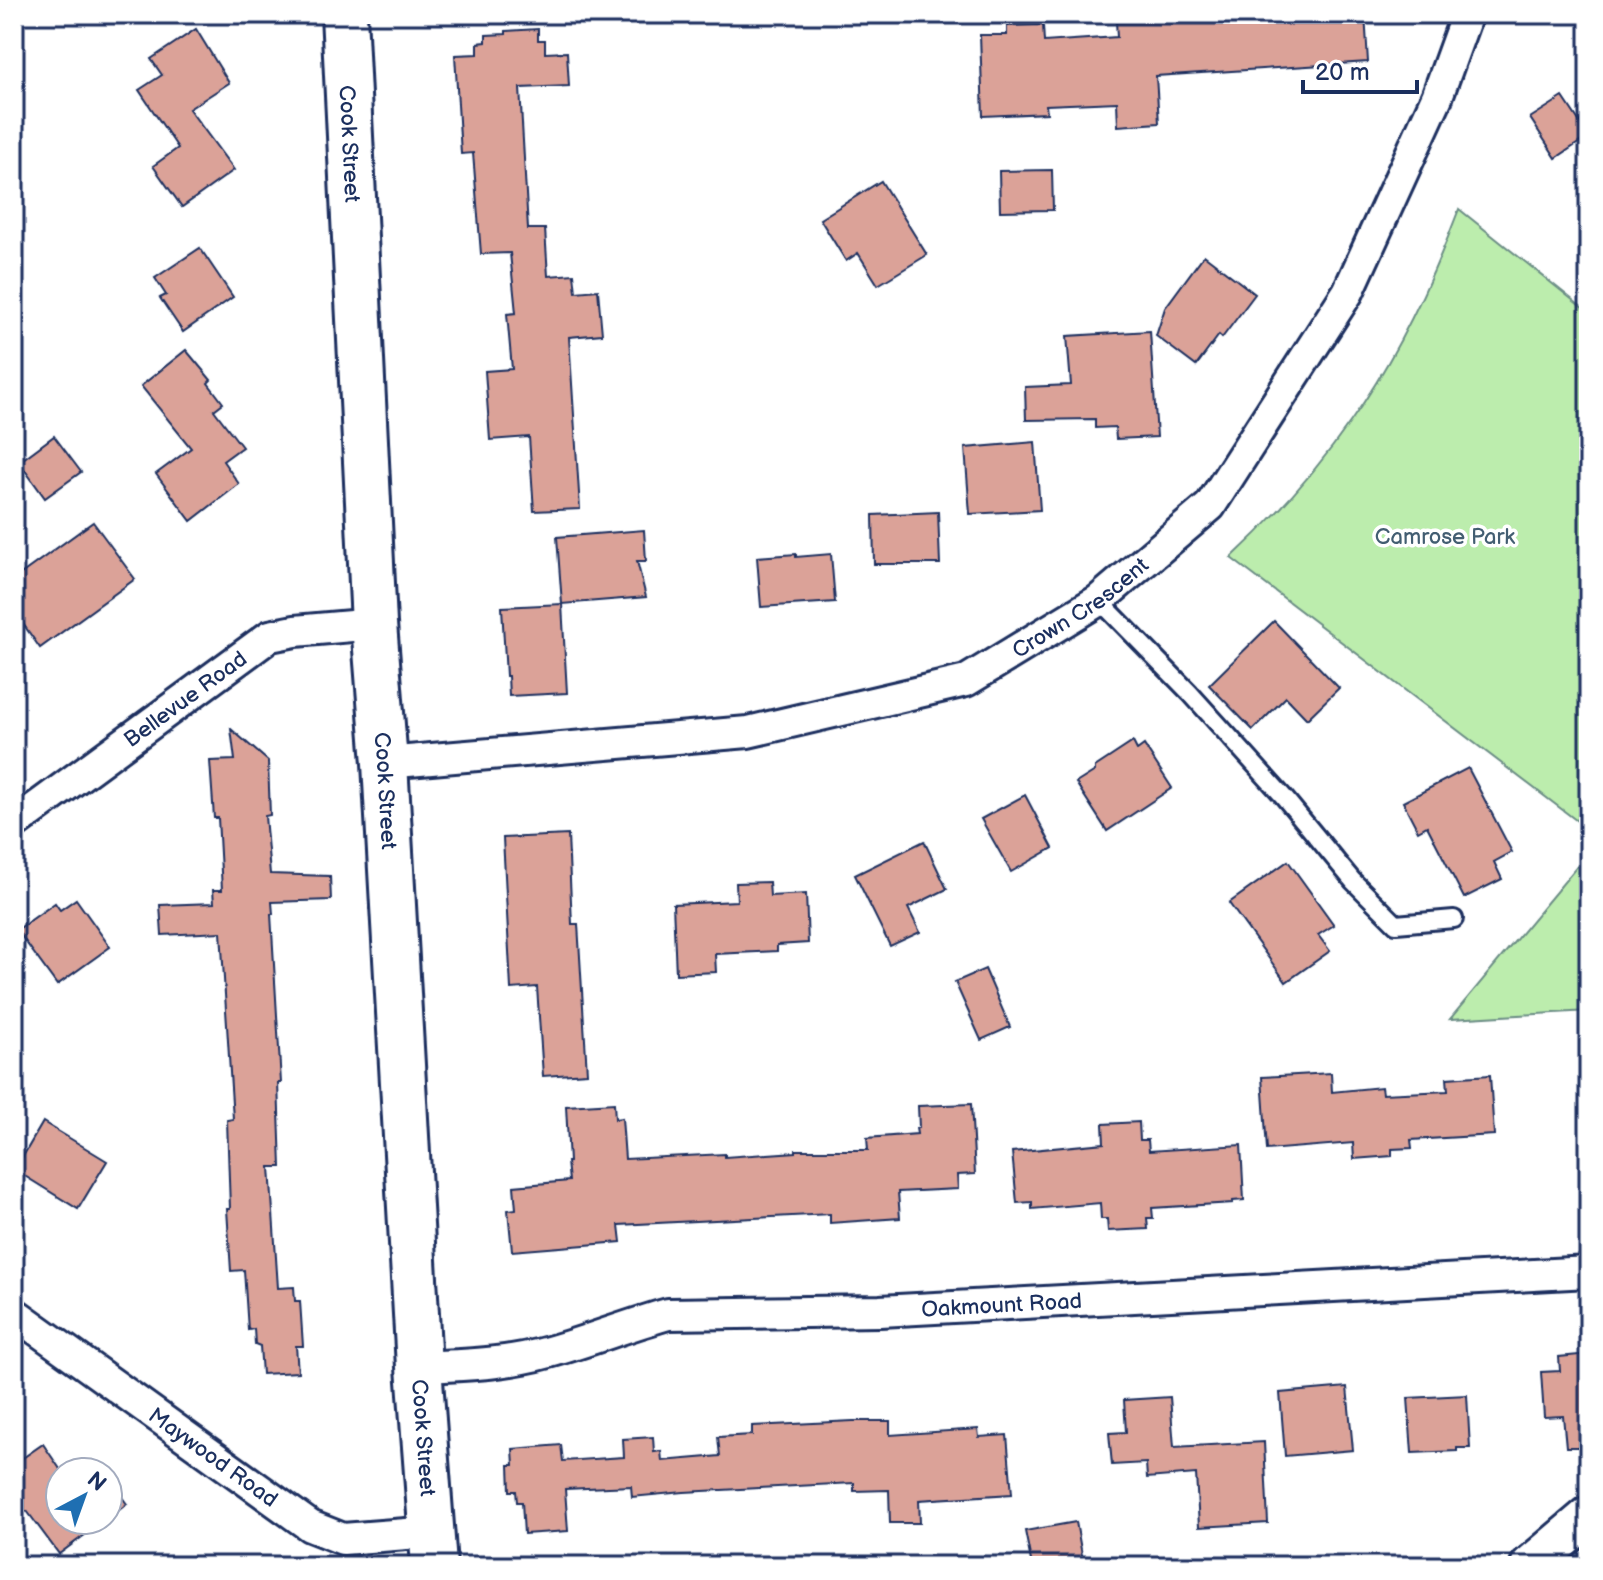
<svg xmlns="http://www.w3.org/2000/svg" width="1603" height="1580" font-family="'Balsamiq Sans',sans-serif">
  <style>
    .green { fill: #bcedad; stroke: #6c8e86; stroke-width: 2 }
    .building { fill: #dba298; stroke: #1b2f5e; stroke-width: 2 }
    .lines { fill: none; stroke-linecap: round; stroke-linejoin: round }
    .service-casing { stroke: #1b2f5e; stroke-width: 22 }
    .minor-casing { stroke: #1b2f5e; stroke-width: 36 }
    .tertiary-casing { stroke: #1b2f5e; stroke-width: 44 }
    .secondary-casing { stroke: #1b2f5e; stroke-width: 50 }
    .service { stroke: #fff; stroke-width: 16 }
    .minor { stroke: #fff; stroke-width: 30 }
    .tertiary { stroke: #fff; stroke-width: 38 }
    .secondary { stroke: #fff; stroke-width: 44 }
    .labels { text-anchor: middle; stroke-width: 7; stroke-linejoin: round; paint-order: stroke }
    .street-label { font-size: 22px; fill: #1b2f5e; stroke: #fff }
    .park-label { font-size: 22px; fill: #435e72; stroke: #fff }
  </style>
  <rect width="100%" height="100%" fill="#fff"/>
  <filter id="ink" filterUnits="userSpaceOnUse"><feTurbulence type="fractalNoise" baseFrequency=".0125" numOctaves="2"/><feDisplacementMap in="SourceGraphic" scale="16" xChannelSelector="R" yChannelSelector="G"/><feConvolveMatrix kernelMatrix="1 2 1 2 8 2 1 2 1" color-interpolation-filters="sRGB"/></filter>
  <g filter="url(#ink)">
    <!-- green -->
    <g class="green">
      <path d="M1459,209l130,104v517l-358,-272c44,-41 86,-88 120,-137 46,-65 80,-138 108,-212z"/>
      <polygon points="1589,852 1589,1011 1450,1019"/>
    </g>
    <!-- building -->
    <g class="building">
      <polygon points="1274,14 1365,14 1368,62 1156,76 1159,123 1118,126 1117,102 1046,105 1047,113 983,116 980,35 1007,35 1007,26 1043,25 1044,42 1117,37 1116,22"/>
      <polygon points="196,29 229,83 189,109 234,170 182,207 153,166 178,148 139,90 162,75 151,59"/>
      <polygon points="538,29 538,40 545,40 545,53 567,52 569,86 520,88 528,229 545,229 548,276 574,274 576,292 598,290 602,334 569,337 580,509 534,511 529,437 490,440 485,371 512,369 507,314 516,313 510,253 481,254 473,153 461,154 455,55 478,54 478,43 486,42 486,35 506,34 506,31"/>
      <polygon points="1563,97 1589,136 1556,158 1530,118"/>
      <polygon points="1052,170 1053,210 1000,211 999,171"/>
      <polygon points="881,181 927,255 878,285 858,253 846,261 820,219"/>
      <polygon points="200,248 233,297 183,332 160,298 166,295 155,278"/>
      <polygon points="1204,255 1255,294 1222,338 1219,335 1196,366 1156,336 1165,308"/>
      <polygon points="1150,331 1157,437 1116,439 1115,427 1095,428 1095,419 1026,420 1025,387 1071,385 1067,336"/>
      <polygon points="186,350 211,380 208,383 223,403 214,410 242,447 223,461 239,484 191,521 156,474 191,448 141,386"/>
      <polygon points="54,436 81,472 45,498 19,462"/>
      <polygon points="1035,442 1040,510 970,514 965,448"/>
      <polygon points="938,512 940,564 874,564 873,515"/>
      <polygon points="93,522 135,579 40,648 14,611 14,579"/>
      <polygon points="644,530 646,561 637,561 646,597 562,604 557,537"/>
      <polygon points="796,554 796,557 831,554 835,602 761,607 757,557"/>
      <polygon points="562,604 567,693 509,696 508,676 506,676 502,607"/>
      <polygon points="1274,621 1339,688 1307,719 1286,697 1253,730 1209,685"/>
      <polygon points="231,729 268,761 270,815 265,816 270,874 330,876 331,900 272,902 273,914 271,914 281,1083 278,1083 281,1167 270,1167 278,1288 294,1287 295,1301 300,1301 303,1346 296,1346 298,1372 262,1374 260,1346 255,1344 254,1329 248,1330 244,1270 231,1271 227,1209 230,1209 227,1120 233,1119 221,932 162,935 160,905 214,903 213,890 222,890 218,818 214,818 210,761 235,760"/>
      <polygon points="1133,742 1137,750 1144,745 1172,788 1107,831 1076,783 1095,771 1095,767"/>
      <polygon points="1468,768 1512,852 1494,862 1502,879 1464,898 1427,826 1418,831 1403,802"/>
      <polygon points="1025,795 1053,848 1011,872 981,819"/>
      <polygon points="568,835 572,924 578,924 587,1073 543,1076 537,987 511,989 503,838"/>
      <polygon points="924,841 947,889 908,908 920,932 890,946 855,875"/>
      <polygon points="1288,861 1334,925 1318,935 1330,951 1286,982 1229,903"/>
      <polygon points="769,882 770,896 806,894 808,943 777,945 777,951 715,954 716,972 676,974 673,904 737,901 736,883"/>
      <polygon points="76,899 110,947 57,985 17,930 55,903 60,910"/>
      <polygon points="985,969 1010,1027 981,1040 955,982"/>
      <polygon points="1331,1073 1332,1092 1381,1087 1382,1094 1448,1091 1447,1078 1490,1075 1494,1135 1411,1140 1412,1148 1392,1149 1392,1156 1354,1159 1353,1143 1267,1150 1262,1077"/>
      <polygon points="614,1103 615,1119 622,1118 625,1159 725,1154 725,1157 796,1152 796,1150 868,1150 867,1138 917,1134 916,1128 919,1128 918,1106 971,1104 975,1174 957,1175 958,1189 898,1192 900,1218 830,1223 830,1214 619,1225 621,1242 512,1251 508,1210 516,1209 514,1186 569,1181 567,1162 569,1162 566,1106"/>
      <polygon points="43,1122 107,1161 78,1209 15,1170"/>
      <polygon points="1139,1122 1140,1140 1148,1140 1149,1151 1241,1145 1244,1200 1233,1201 1233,1203 1152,1208 1153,1218 1147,1218 1148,1229 1108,1231 1107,1219 1101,1219 1100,1203 1032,1209 1032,1202 1017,1203 1012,1152 1104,1143 1103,1124"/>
      <polygon points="1589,1354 1589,1447 1566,1447 1563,1416 1544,1417 1541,1372 1560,1371 1559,1357"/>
      <polygon points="1347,1387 1353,1450 1285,1456 1280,1393"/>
      <polygon points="1467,1395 1470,1448 1457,1448 1457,1451 1412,1453 1408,1398"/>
      <polygon points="1170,1397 1174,1447 1264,1442 1268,1523 1199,1527 1196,1474 1147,1478 1146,1463 1112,1465 1109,1433 1126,1432 1124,1400"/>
      <polygon points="853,1421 890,1421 890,1435 978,1429 979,1437 1007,1435 1012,1494 919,1500 920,1523 890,1523 889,1490 854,1491 854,1483 684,1492 632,1497 631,1486 565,1489 568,1531 524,1534 522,1502 517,1502 516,1491 510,1491 509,1465 514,1465 513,1449 561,1445 563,1461 624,1457 623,1439 653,1437 654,1452 661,1451 662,1461 720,1456 718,1437 752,1435 752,1426"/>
      <polygon points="43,1444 62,1472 60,1472 60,1520 105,1520 59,1554 27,1511 14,1519 14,1464"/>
      <polygon points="108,1478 127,1504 108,1518"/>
      <polygon points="1076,1522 1084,1566 1032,1566 1025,1531"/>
    </g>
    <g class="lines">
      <!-- service casing -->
      <g class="service-casing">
        <polyline id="service" points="1099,600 1190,693 1283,796 1353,881 1396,924 1454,919"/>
      </g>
      <!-- minor casing -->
      <g class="minor-casing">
        <g id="minor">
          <path id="s1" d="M385,763l363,-31 218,-51 133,-81 111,-94 138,-214 89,-195 30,-83"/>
          <path id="s2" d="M14,824l256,-188 25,-5 79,-7"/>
          <path id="s3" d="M14,1313l296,213 33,13 89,-7"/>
          <path id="s4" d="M419,1367c44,-2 88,-3 130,-15 40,-11 79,-27 119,-38l212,-3 709,-39"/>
        </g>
      </g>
      <!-- tertiary casing -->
      <g class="tertiary-casing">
        <polyline id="tertiary" points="1530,1566 1589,1516"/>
      </g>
      <!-- secondary casing -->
      <g class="secondary-casing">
        <g id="secondary">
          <path id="s5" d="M344,14l30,610 11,139 34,604 15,199"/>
        </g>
      </g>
      <!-- service -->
      <use href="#service" class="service"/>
      <!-- minor -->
      <use href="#minor" class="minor"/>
      <!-- tertiary -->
      <use href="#tertiary" class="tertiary"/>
      <!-- secondary -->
      <use href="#secondary" class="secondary"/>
    </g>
  </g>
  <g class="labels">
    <!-- street labels -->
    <g class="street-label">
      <text dy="8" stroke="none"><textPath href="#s5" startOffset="130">Cook Street</textPath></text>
      <text dy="8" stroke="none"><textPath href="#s1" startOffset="724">Crown Crescent</textPath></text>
      <text dy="8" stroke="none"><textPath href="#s2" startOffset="212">Bellevue Road</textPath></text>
      <text dy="8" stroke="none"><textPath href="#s5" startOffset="778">Cook Street</textPath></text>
      <text dy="8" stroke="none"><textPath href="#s4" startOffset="590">Oakmount Road</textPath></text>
      <text dy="8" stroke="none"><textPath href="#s5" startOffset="1426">Cook Street</textPath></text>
      <text dy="8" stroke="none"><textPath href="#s3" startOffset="246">Maywood Road</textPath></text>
    </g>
    <!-- park labels -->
    <g class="park-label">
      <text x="1445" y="544">Camrose Park</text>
    </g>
  </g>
  <!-- margin -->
  <rect width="1603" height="1580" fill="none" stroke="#fff" stroke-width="48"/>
  <rect x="24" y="24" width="1555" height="1532" fill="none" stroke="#1b2f5e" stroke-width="3" filter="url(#ink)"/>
  <!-- north arrow -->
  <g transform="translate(84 1496) rotate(41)"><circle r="38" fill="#ffffff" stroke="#a4acbf" stroke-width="2"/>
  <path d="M0-6L14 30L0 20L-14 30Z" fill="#1f6fb2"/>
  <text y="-12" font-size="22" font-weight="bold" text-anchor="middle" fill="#1b2f5e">N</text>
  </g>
  <!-- scale -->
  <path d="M1303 80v12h114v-12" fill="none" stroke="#1b2f5e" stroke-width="4"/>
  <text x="1315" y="80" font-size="24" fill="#1b2f5e" stroke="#ffffff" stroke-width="6" paint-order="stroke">20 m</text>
</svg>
